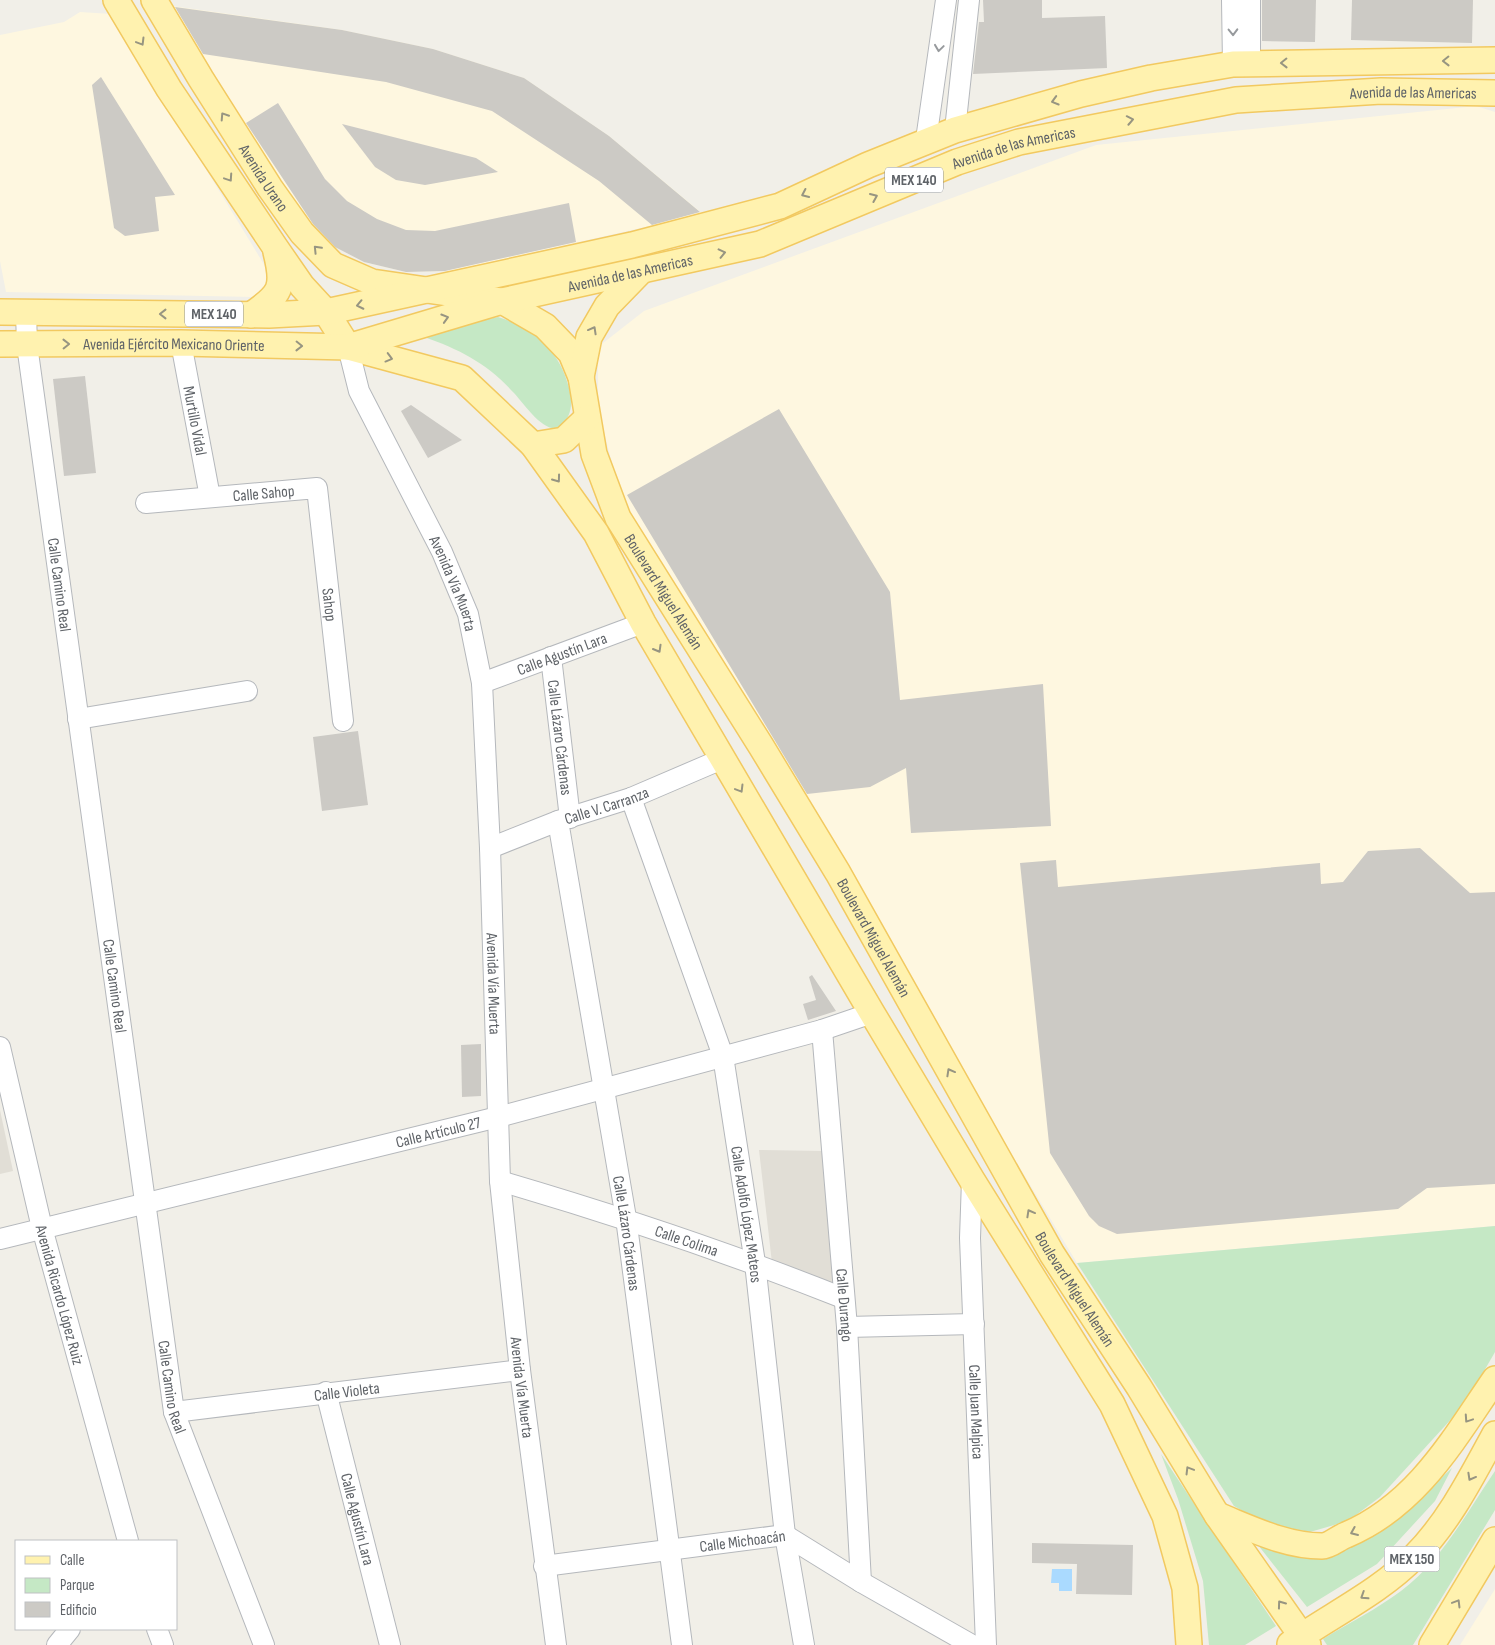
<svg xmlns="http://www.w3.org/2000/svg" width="1495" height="1645" font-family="'Sofia Sans Condensed',sans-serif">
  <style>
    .commercial { fill: #fef7e0 }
    .education { fill: #e1ded6 }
    .green { fill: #c5e8c5 }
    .water { fill: #aadaff }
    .building { fill: #cccac5 }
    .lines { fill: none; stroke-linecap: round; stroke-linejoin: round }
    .minor-casing { stroke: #b5b8bc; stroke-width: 22 }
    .major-casing { stroke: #f2c960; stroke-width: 28 }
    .minor { stroke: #fff; stroke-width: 20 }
    .major { stroke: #fff2af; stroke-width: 25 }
    .oneway { stroke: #979a9d }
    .oneway2 { stroke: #979581 }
    .labels { text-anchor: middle; stroke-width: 5; stroke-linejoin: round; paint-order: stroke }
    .shield { fill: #fff; stroke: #8f9295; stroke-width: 1 }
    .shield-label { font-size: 15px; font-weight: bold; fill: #5f6368 }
    .street-label { font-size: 16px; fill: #5f6368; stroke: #fff }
  </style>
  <rect width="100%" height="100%" fill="#f1efe8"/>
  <!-- commercial -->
  <g class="commercial">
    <polygon points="165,5 342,30 433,49 524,78 609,136 703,214 450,271 406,272 364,262 328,243 292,209"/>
    <polygon points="80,12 111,14 268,271 265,287 255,297 6,292 0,261 0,35 64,22"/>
    <polygon points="1476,106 1495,112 1495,1226 1077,1263 624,509 598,409 598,347 644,311 1096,145"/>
    <polygon points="1495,1589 1495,1645 1460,1645"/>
  </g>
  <!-- education -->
  <g class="education">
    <polygon points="0,1110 13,1171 0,1174"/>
    <polygon points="759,1150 823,1151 833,1283 772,1263"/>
  </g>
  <!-- green -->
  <g class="green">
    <path d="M498,317c36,11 62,34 71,71 4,16 3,27 -9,40 -18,5 -36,-25 -47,-36 -25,-28 -54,-43 -89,-55v-4z"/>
    <polygon points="1495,1226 1495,1352 1465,1404 1380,1497 1348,1521 1310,1532 1266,1524 1234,1506 1077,1263"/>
    <polygon points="1161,1454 1276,1626 1245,1645 1209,1645 1203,1581 1178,1499"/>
    <polygon points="1452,1468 1435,1501 1377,1564 1307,1607 1258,1545 1308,1554 1397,1519"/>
    <path d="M1495,1471v39l-82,135h-86l-4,-6c26,-16 54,-30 78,-48 41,-31 66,-79 94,-120z"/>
  </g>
  <!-- water -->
  <polygon class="water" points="1052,1569 1072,1569 1072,1591 1059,1591 1059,1583 1051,1583"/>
  <!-- building -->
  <g class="building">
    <polygon points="983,0 1042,0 1042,18 1105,16 1107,68 973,74 979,22 984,22"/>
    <polygon points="1262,0 1316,0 1315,42 1262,41"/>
    <polygon points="1352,0 1473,0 1472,43 1351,40"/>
    <polygon points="175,7 342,30 433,49 524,78 609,136 700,212 652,225 599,181 492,111 386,82 203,54"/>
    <polygon points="101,77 175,195 155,197 159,231 125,236 114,228 92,85"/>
    <polygon points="278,103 325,179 347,201 377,219 406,230 435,231 569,203 576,242 445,271 406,272 364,262 335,247 313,224 246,123"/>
    <polygon points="342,124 476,158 498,172 425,185 396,180 375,167"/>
    <polygon points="85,376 96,473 64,476 53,379"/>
    <polygon points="411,405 462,440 428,458 401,411"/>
    <polygon points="779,409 890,592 900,700 1043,684 1051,826 911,833 906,768 870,787 807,794 627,495"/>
    <polygon points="358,731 368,805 322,811 313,737"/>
    <polygon points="1420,848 1470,893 1495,892 1495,1184 1427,1188 1398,1209 1117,1234 1099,1226 1089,1216 1050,1153 1020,863 1056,860 1058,887 1320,863 1321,884 1343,882 1368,851"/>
    <polygon points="812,975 836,1011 808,1020 803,1004 816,1000 809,977"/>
    <polygon points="481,1044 481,1096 462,1097 461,1045"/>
    <polygon points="1032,1543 1133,1545 1132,1595 1076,1594 1077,1564 1032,1563"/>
  </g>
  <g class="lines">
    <!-- minor casing -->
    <g class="minor-casing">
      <g id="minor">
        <polyline points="1232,0 1233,64"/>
        <polyline points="1250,63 1250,0"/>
        <polyline points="955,130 969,0"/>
        <polyline points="926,140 946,0"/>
        <path id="s1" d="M26,312l1,33 147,1067 90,233"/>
        <path id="s2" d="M181,343l29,154"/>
        <path id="s3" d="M348,347l11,44 83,161 26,62 14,69 8,165 10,333 20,189 36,275"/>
        <path id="s4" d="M146,503l171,-15 26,233"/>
        <path id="s5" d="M551,657l19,161"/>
        <path id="s6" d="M482,683l161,-60"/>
        <polyline points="78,719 247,691"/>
        <path id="s7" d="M631,798l92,258 32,207 30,272 19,110"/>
        <path id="s8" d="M558,821l68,397 56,427"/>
        <path id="s9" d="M490,848l68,-27 73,-23 91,-39"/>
        <path id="s10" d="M822,1030l25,297 14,255"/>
        <path id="s11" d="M0,1047l42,181 86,313"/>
        <path id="s12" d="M972,1180l-2,58 16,407"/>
        <path id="s13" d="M500,1181c116,34 230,72 343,117"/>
        <path id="s14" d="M0,1239l498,-122 324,-87 50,-17"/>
        <polyline points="847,1327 974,1324"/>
        <path id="s15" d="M326,1392l64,253"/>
        <path id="s16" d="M174,1412l346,-42"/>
        <path id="s17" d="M544,1566l241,-31 76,47 111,63"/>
        <polyline points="157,1629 163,1645"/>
        <polyline points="57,1645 70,1629"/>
      </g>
    </g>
    <!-- major casing -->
    <g class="major-casing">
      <g id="major">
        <polyline points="116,0 169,89 275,247 302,286 326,312 348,347 462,378 533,445 596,533 643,623 872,1013 972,1180 1112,1404 1165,1516 1185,1588 1189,1645"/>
        <path id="s18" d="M154,0l47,79 69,109 32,45 31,32 39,17 130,19 43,25 26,27 10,24 13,77 24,64 143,228 77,127 214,381 87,133 78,128 91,130"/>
        <polyline points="0,312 269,315 326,312 632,245 780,206 868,165 955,130 1081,94 1151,78 1233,64 1495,60"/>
        <path d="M251,315c30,-21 34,-27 25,-63"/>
        <path id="s19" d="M0,344l181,-1 167,4 154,-46 258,-57 197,-82 62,-20 217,-42 145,-9 114,2"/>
        <polyline points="581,377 589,337 607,306 641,271"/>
        <polyline points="533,445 564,440 587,418"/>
        <path d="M1217,1515c33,13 68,31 105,31 8,0 16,-8 24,-11 71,-30 107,-95 149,-156"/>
        <path d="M1290,1644c41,-29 90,-52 125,-88 34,-34 57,-80 80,-122"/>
        <polyline points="1432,1645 1495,1540"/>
      </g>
    </g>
    <!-- minor -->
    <use href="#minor" class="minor"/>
    <!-- major -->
    <use href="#major" class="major"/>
  </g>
  <!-- one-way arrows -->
  <defs><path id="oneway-chevron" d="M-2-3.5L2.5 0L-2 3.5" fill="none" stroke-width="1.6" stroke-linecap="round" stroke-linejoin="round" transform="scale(1.25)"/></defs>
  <g class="oneway">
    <use href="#oneway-chevron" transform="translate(1233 32) rotate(89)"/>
    <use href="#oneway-chevron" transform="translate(939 48) rotate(98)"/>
  </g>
  <g class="oneway2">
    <use href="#oneway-chevron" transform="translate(141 42) rotate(59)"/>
    <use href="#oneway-chevron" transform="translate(1446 61) rotate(179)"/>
    <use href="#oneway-chevron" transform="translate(1284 63) rotate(179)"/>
    <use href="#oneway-chevron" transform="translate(1055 101) rotate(164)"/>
    <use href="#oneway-chevron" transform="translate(224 116) rotate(-123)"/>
    <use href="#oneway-chevron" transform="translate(1130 120) rotate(-11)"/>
    <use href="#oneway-chevron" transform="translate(229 178) rotate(56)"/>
    <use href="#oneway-chevron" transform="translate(805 194) rotate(155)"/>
    <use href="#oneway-chevron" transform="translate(874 197) rotate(-23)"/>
    <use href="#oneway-chevron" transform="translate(317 249) rotate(-134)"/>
    <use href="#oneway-chevron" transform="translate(722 253) rotate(-13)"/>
    <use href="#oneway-chevron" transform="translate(360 305) rotate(168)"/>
    <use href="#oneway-chevron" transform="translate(163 314) rotate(-180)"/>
    <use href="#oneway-chevron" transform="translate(445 318) rotate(-17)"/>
    <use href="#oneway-chevron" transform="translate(593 330) rotate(-61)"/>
    <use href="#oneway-chevron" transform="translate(66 344) rotate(-1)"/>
    <use href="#oneway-chevron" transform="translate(299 346) rotate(1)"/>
    <use href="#oneway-chevron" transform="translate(389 358) rotate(15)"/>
    <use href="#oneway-chevron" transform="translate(557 479) rotate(54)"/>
    <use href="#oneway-chevron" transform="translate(658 649) rotate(60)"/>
    <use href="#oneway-chevron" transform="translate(740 789) rotate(59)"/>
    <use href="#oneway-chevron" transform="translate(950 1072) rotate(-119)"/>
    <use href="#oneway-chevron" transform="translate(1030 1213) rotate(-119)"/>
    <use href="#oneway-chevron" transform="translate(1468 1419) rotate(124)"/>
    <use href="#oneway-chevron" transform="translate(1189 1470) rotate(-121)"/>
    <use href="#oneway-chevron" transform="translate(1471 1477) rotate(119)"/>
    <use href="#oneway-chevron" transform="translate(1354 1532) rotate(157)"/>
    <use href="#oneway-chevron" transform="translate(1364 1596) rotate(147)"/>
    <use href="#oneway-chevron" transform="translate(1457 1603) rotate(-59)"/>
    <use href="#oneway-chevron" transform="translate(1281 1604) rotate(-126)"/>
  </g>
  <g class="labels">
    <!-- shield labels -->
    <g class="shield">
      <rect x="885" y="167.5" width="58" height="25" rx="4"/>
      <rect x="185" y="301.5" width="58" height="25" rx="4"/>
      <rect x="1384.5" y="1546.5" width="55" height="25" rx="4"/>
    </g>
    <g class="shield-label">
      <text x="914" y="185">MEX 140</text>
      <text x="214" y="319">MEX 140</text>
      <text x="1412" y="1564">MEX 150</text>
    </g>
    <!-- street labels -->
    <g class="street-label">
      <text dy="6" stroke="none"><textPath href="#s19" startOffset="1450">Avenida de las Americas</textPath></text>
      <text dy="6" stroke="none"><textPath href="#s19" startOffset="1045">Avenida de las Americas</textPath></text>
      <text dy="6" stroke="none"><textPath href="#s18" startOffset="209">Avenida Urano</textPath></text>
      <text dy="6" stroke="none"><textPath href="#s19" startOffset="640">Avenida de las Americas</textPath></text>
      <text dy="6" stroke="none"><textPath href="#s19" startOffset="174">Avenida Ejército Mexicano Oriente</textPath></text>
      <text dy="6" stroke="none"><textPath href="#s2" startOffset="79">Murtillo Vidal</textPath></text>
      <text dy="6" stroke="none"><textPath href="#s4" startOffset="118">Calle Sahop</textPath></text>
      <text dy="6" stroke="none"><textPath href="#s3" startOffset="260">Avenida Vía Muerta</textPath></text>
      <text dy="6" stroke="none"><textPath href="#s1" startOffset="275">Calle Camino Real</textPath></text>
      <text dy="6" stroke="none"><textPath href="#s18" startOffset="841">Boulevard Miguel Alemán</textPath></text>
      <text dy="6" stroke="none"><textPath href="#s4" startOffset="289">Sahop</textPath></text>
      <text dy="6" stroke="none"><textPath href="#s6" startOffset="85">Calle Agustín Lara</textPath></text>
      <text dy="6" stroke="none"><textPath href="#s5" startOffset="81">Calle Lázaro Cárdenas</textPath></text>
      <text dy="6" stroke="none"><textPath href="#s9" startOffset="124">Calle V. Carranza</textPath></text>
      <text dy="6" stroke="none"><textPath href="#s18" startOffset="1246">Boulevard Miguel Alemán</textPath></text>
      <text dy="6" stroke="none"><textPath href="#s3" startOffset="665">Avenida Vía Muerta</textPath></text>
      <text dy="6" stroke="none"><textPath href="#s1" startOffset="680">Calle Camino Real</textPath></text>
      <text dy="6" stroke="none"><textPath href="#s14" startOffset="451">Calle Artículo 27</textPath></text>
      <text dy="6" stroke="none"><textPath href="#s7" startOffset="434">Calle Adolfo López Mateos</textPath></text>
      <text dy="6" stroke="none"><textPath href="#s8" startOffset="418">Calle Lázaro Cárdenas</textPath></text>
      <text dy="6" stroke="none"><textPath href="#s13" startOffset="196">Calle Colima</textPath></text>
      <text dy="6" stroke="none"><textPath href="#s18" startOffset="1651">Boulevard Miguel Alemán</textPath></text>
      <text dy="6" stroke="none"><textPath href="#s11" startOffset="255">Avenida Ricardo López Ruiz</textPath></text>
      <text dy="6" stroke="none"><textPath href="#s10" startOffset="276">Calle Durango</textPath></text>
      <text dy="6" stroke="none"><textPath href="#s1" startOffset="1085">Calle Camino Real</textPath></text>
      <text dy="6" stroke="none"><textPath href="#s3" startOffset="1070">Avenida Vía Muerta</textPath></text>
      <text dy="6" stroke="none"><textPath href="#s16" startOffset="174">Calle Violeta</textPath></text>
      <text dy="6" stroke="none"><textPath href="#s12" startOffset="232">Calle Juan Malpica</textPath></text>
      <text dy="6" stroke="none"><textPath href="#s15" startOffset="131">Calle Agustín Lara</textPath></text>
      <text dy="6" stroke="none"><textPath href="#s17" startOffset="200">Calle Michoacán</textPath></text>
    </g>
  </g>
  <!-- legend -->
  <rect x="15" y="1540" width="162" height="90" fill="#ffffff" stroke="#bfc1c3"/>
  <rect x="25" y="1556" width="25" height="8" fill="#fff2af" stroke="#bfc1c3"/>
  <text x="60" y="1565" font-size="15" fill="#5f6368">Calle</text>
  <rect x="25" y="1578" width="25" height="15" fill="#c5e8c5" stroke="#bfc1c3"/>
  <text x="60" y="1590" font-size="15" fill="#5f6368">Parque</text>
  <rect x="25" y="1602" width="25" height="15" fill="#cccac5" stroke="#bfc1c3"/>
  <text x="60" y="1615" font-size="15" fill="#5f6368">Edificio</text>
</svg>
